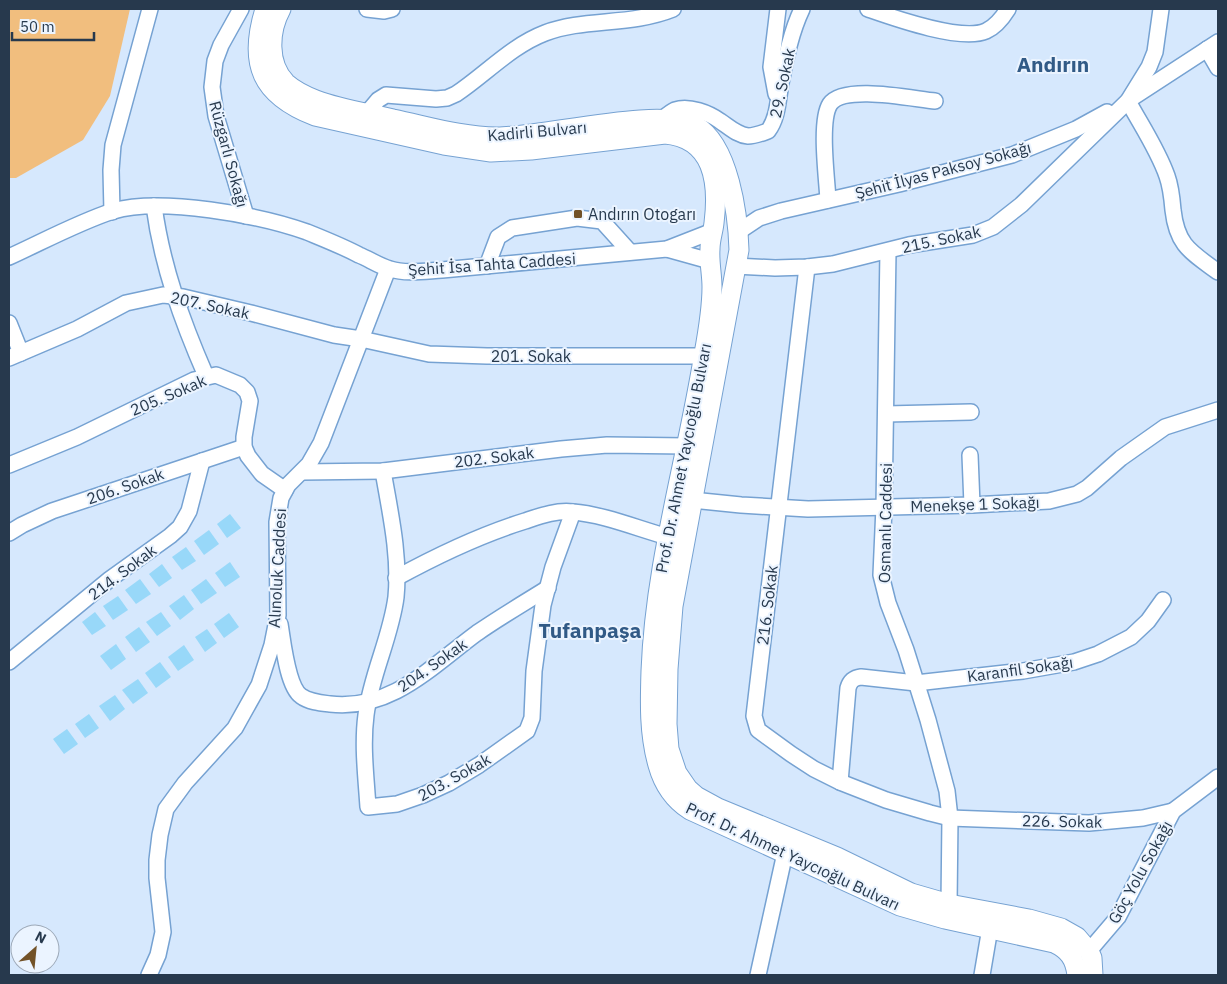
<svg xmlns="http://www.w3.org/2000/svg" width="1227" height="984" font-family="'IBM Plex Sans',sans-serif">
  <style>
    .green { fill: #f1be7e }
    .building { fill: #98d8f9 }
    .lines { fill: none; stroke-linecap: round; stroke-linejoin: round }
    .minor-casing { stroke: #76a2d2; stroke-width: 18 }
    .major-casing { stroke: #76a2d2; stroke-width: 21 }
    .minor { stroke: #fff; stroke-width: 15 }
    .major { stroke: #fff; stroke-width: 19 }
    .poi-dot { fill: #725228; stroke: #ebf4ff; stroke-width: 2 }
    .labels { text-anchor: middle; stroke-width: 4; stroke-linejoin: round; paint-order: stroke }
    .street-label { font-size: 16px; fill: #27394d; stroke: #ebf4ff }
    .poi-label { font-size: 16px; fill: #27394d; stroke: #ebf4ff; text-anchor: start }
    .district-label { font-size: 21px; font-weight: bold; fill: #315a86; stroke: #ebf4ff }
  </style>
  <rect width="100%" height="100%" fill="#d6e8fd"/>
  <!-- green -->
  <polygon class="green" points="9,9 130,9 110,96 83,140 16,178 9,178"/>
  <!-- building -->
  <g class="building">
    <polygon points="230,514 241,528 227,538 217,524"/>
    <polygon points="209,530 219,544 204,555 194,541"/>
    <polygon points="186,547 196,561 182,570 172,557"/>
    <polygon points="230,562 240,577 225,587 215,573"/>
    <polygon points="162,564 172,578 159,587 149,574"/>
    <polygon points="140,579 151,594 136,604 125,590"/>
    <polygon points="206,579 217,593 201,604 191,590"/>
    <polygon points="184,595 194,609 180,620 169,606"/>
    <polygon points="118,596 128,610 113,620 103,606"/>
    <polygon points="95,612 106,626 92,635 82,622"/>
    <polygon points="161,612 171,626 157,636 146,622"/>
    <polygon points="229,613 239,627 224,638 214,624"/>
    <polygon points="139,627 150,642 136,652 125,637"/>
    <polygon points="207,629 217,643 205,652 195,637"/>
    <polygon points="116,644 126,659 111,670 100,656"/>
    <polygon points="184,645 194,660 178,671 168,657"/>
    <polygon points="160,662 171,677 156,688 145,673"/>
    <polygon points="138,679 148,693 133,704 122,690"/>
    <polygon points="115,695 125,709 110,721 99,706"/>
    <polygon points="89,714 99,728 85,738 75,724"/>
    <polygon points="67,729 78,744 64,754 53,739"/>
  </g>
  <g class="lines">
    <!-- minor casing -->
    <g class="minor-casing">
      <g id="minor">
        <polyline points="241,9 221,45 215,61 212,87 216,116 246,216"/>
        <polyline points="367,9 384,11 392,9"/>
        <path d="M868,9c26,9 93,33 118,22 9,-4 17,-14 22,-22"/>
        <polyline points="1207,49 1218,68"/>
        <polyline points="776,94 771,67 778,9"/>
        <polyline points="1132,98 1218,42"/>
        <path d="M1128,101c13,24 30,49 39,75 4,11 5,22 6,34 4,36 18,42 45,62"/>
        <path d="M367,113l11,-13 8,-5 50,4 11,-1 9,-4c30,-20 55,-48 89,-61 39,-15 86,-7 128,-24"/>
        <path d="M662,119c4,-3 9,-7 13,-9 14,-5 34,3 45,11 9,6 17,14 28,15 7,0 14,-3 20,-5 10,-13 10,-32 13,-48 5,-25 10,-51 21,-74"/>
        <path d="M828,200c-1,-21 -9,-79 2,-96 14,-20 83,-5 105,-3"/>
        <path d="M154,206c8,60 28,115 52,170"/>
        <polyline points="112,212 111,170 113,145 150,9"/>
        <polyline points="738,232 759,218 781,211 899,184 1012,155 1076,129 1107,112"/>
        <polyline points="667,249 710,261"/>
        <polyline points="888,251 884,507 881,575 888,603 906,650 928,720 947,791 950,818 949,904"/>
        <path d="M9,257c33,-15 70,-35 104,-46 48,-14 146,4 194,21 17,7 35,14 52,23 10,4 20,11 31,14 16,5 35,2 52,1l225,-21 46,-18"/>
        <polyline points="487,266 498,237 512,228 577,218 602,221 630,252"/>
        <polyline points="735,266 775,268 807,267 833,264 909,245 973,235 993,227 1021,205 1128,101 1149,67 1155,52 1161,9"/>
        <polyline points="807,267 756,699 754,716 758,730 791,754 814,769 840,782 886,800 930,813 950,818 1089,823 1143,818 1173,811"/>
        <polyline points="9,323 21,353"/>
        <polyline points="9,358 77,329 126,303 163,295 183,297 251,313 334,335 361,339 429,354 487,356 704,356"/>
        <polyline points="886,414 971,412"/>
        <polyline points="970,455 972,505"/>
        <polyline points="9,465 77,437 194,380 216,375 240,385 247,392 250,401 244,437 244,447 248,456 262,474 285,490"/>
        <path d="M383,471c7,41 17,84 13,126 -5,40 -25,78 -30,118 -4,30 0,61 2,92l29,-3 26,-9 26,-12 30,-18 48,-34 5,-13 2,-47 9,-66 10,-38 20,-55"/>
        <polyline points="302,472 383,471 561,449 607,445 687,446"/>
        <polyline points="682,499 741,505 808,509 972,505 1049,501 1077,494 1087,488 1121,458 1165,427 1218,410"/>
        <polyline points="9,533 22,525 52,511 244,447"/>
        <path d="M396,578c42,-23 84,-43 129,-57 15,-5 31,-11 48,-9 29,2 66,17 95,25"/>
        <path d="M280,624c3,17 7,62 21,72 8,6 20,7 29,8 61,7 102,-38 147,-71 23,-16 47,-30 71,-45"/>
        <polyline points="9,662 110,579 170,536 180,527 189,511 202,461"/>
        <path d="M840,782l8,-94c2,-7 5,-10 13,-11l55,6 107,-12 51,-9 24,-8 33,-17 17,-16 15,-21"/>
        <polyline points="1089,951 1118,917 1173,811 1218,777"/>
        <polyline points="149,975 158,955 163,932 157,878 157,860 160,835 166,809 185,783 235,728 259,685 272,645 278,615 277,522 281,498 288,485 309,464 321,443 388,269"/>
        <polyline points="758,975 785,853"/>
        <polyline points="982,975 990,928"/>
      </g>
    </g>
    <!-- major casing -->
    <g class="major-casing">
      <g id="major">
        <path d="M265,9c-17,55 -4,86 50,107l129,29 47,7 40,-2 134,-16c49,4 54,49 49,89 -1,9 -4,17 -4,26 -1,13 2,25 2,38 0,22 -4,45 -8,67 -17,106 -49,209 -53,317 -1,31 -2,63 7,94 5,18 15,34 32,45l210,96 45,13 109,24c15,7 21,16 23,32"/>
        <path d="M281,9c-12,22 -14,55 5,74 9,8 20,13 30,17 24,9 52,13 77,19 34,7 69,18 104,18 46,0 164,-31 199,-11 33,19 42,89 43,124l-66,356 -5,63 -1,55 2,25 8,24 11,16 8,7 22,12 119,49 74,36 38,11 80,15 32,9 16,9 12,14 3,7 1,17"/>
      </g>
    </g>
    <!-- minor -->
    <use href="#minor" class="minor"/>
    <!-- major -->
    <use href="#major" class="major"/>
  </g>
  <!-- markers -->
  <rect class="poi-dot" x="573" y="209" width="10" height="10" rx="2.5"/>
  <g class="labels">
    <!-- street labels -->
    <g class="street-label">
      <text transform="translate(782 83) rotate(-78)" y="6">29. Sokak</text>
      <text transform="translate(537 131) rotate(-5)" y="6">Kadirli Bulvarı</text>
      <text transform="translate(229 154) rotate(75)" y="6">Rüzgarlı Sokağı</text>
      <text transform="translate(943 170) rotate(-15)" y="6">Şehit İlyas Paksoy Sokağı</text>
      <text transform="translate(941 239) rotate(-12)" y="6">215. Sokak</text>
      <text transform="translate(492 264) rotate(-4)" y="6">Şehit İsa Tahta Caddesi</text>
      <text transform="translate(210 305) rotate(12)" y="6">207. Sokak</text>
      <text x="531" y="362">201. Sokak</text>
      <text transform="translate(168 395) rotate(-23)" y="6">205. Sokak</text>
      <text transform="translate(494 457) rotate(-7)" y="6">202. Sokak</text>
      <text transform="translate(683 458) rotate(-79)" y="6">Prof. Dr. Ahmet Yaycıoğlu Bulvarı</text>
      <text transform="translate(125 486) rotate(-19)" y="6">206. Sokak</text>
      <text transform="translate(975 504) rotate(-2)" y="6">Menekşe 1 Sokağı</text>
      <text transform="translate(885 523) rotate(-89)" y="6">Osmanlı Caddesi</text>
      <text transform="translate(277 568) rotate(-87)" y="6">Alınoluk Caddesi</text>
      <text transform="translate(122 572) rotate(-37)" y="6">214. Sokak</text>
      <text transform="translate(767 605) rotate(-83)" y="6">216. Sokak</text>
      <text transform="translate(432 665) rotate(-35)" y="6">204. Sokak</text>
      <text transform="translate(1020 669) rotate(-8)" y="6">Karanfil Sokağı</text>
      <text transform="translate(454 777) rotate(-29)" y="6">203. Sokak</text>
      <text transform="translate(1062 821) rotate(1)" y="6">226. Sokak</text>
      <text transform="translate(793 856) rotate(25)" y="6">Prof. Dr. Ahmet Yaycıoğlu Bulvarı</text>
      <text transform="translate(1140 872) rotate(-61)" y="6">Göç Yolu Sokağı</text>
    </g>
    <!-- poi labels -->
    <g class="poi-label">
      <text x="588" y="220">Andırın Otogarı</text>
    </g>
    <!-- district labels -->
    <g class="district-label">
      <text x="1053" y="72">Andırın</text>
      <text x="590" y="638">Tufanpaşa</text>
    </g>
  </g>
  <!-- border -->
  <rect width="1227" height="984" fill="none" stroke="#27394d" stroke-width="20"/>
  <!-- north arrow -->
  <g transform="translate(35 949) rotate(27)"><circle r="24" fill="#ebf4ff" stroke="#9da9b8"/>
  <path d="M0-4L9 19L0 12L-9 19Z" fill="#725228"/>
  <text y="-8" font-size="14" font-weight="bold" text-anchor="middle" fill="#27394d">N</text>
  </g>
  <!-- scale -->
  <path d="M12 32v8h82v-8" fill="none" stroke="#27394d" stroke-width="2.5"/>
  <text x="20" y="32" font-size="15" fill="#27394d" stroke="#ebf4ff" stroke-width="4" paint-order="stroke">50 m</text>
</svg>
